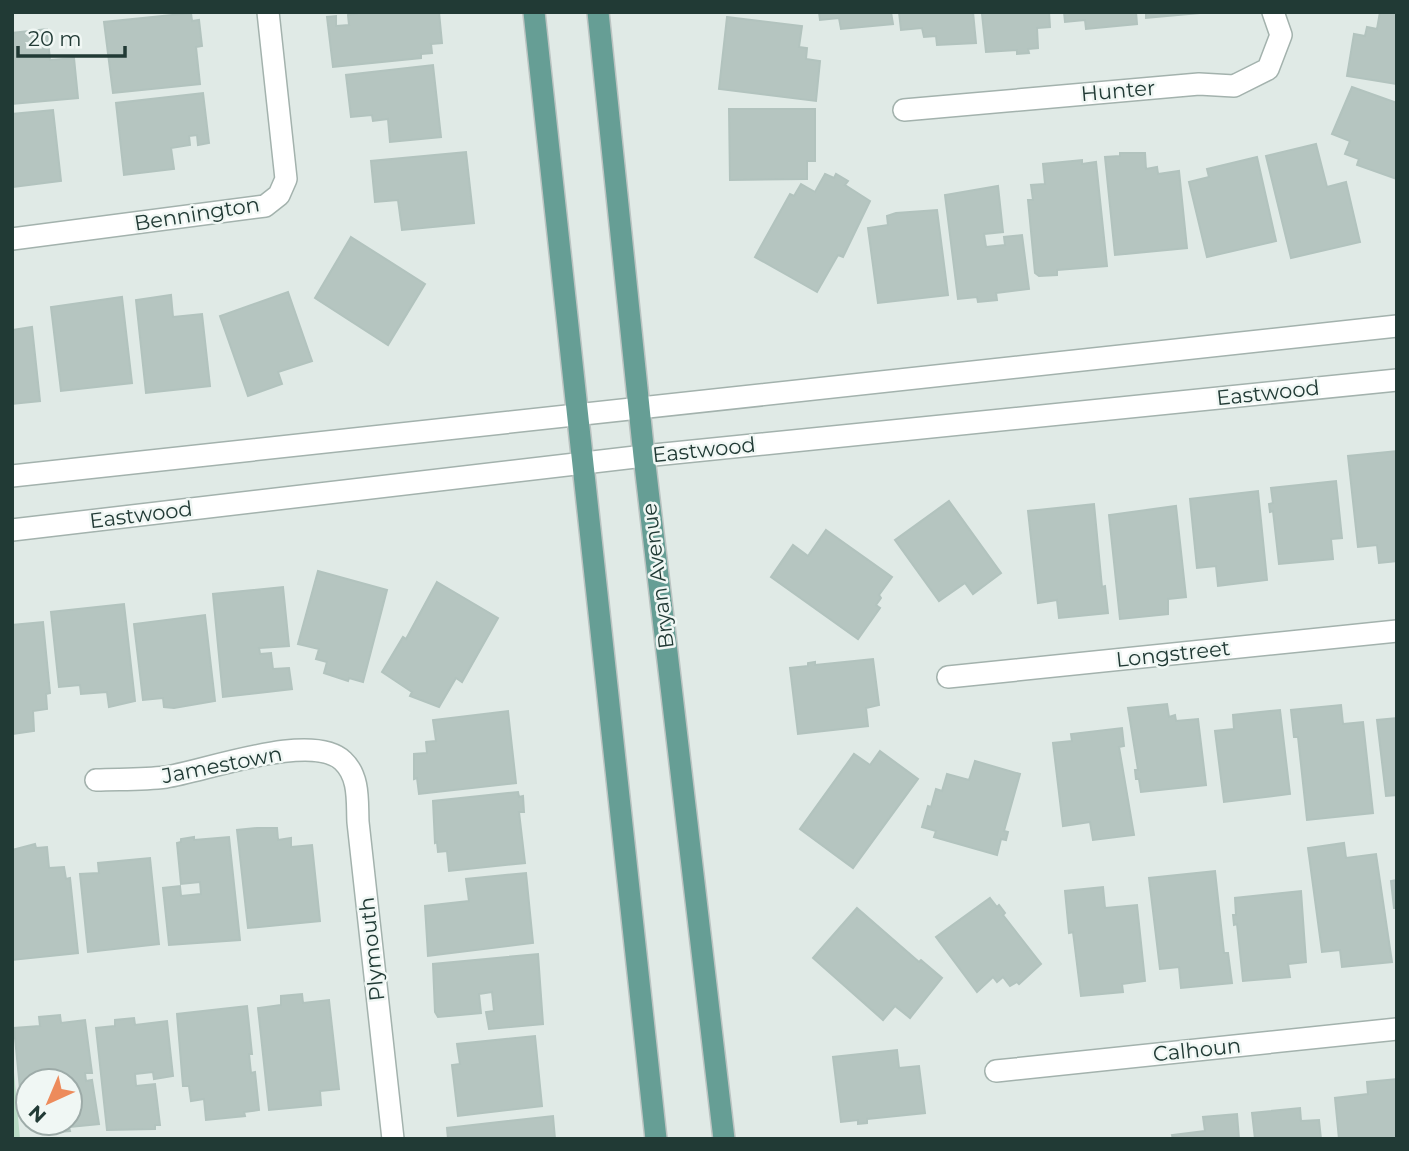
<svg xmlns="http://www.w3.org/2000/svg" width="1409" height="1151" font-family="Montserrat,sans-serif">
  <style>
    .green { fill: #b9dbc5 }
    .building { fill: #b5c5c0; stroke: #b2c3be; stroke-width: 2 }
    .lines { fill: none; stroke-linecap: round; stroke-linejoin: round }
    .minor-casing { stroke: #a3b2ad; stroke-width: 24 }
    .major-casing { stroke: #bcc4c2; stroke-width: 24 }
    .minor { stroke: #fff; stroke-width: 21 }
    .major { stroke: #669e95; stroke-width: 21 }
    .labels { text-anchor: middle; stroke-width: 5; stroke-linejoin: round; paint-order: stroke }
    .street-label { font-size: 21px; fill: #213a35; stroke: #f0f7f4 }
  </style>
  <rect width="100%" height="100%" fill="#e0eae6"/>
  <!-- green -->
  <polygon class="green" points="12,1050 20,1139 12,1139"/>
  <!-- building -->
  <g class="building">
    <polygon points="439,12 442,43 431,44 432,53 421,54 421,58 333,67 327,17 336,16 336,26 349,25 348,15 365,12"/>
    <polygon points="819,12 891,12 893,24 841,29 839,18 820,20"/>
    <polygon points="899,12 973,12 976,43 937,45 936,36 924,37 922,28 901,30"/>
    <polygon points="986,12 1049,12 1050,27 1037,28 1038,48 1028,49 1029,53 1017,54 1017,50 986,52 982,14"/>
    <polygon points="1064,12 1136,12 1137,24 1086,29 1085,20 1065,22"/>
    <polygon points="1146,12 1199,12 1199,13 1146,18"/>
    <polygon points="1380,12 1397,12 1397,84 1347,76 1354,34 1365,36 1367,27 1377,29"/>
    <polygon points="191,13 192,21 199,20 202,46 196,47 200,84 113,93 104,22"/>
    <polygon points="727,17 802,26 799,47 807,48 806,59 820,61 816,101 719,89"/>
    <polygon points="47,29 50,60 74,58 78,98 12,104 12,33"/>
    <polygon points="433,65 441,137 390,142 388,119 373,121 372,115 351,117 346,75"/>
    <polygon points="1352,87 1397,103 1397,179 1357,165 1359,159 1345,154 1350,141 1332,134"/>
    <polygon points="203,93 209,143 198,145 197,135 189,136 190,145 171,148 174,169 124,175 116,103"/>
    <polygon points="729,109 815,109 815,161 807,161 807,179 730,180"/>
    <polygon points="53,110 61,181 12,187 12,114"/>
    <polygon points="1316,144 1327,187 1346,182 1360,242 1291,258 1266,156"/>
    <polygon points="466,152 474,223 402,230 398,200 375,202 371,161"/>
    <polygon points="1120,153 1145,153 1146,169 1157,167 1158,174 1179,171 1187,248 1115,255 1105,157 1120,156"/>
    <polygon points="1257,157 1276,241 1207,257 1189,182 1209,177 1207,169"/>
    <polygon points="1082,160 1082,164 1096,162 1107,266 1057,270 1057,275 1039,276 1035,273 1028,200 1033,200 1031,185 1045,184 1043,164"/>
    <polygon points="825,174 834,178 836,174 848,181 845,185 870,201 843,257 838,255 817,292 755,257 790,194 794,196 801,184 815,192"/>
    <polygon points="998,186 1003,232 984,234 986,247 1005,245 1004,237 1022,235 1029,289 996,293 997,300 978,302 977,297 958,299 945,195"/>
    <polygon points="937,210 948,295 878,303 868,228 888,225 887,216 896,213"/>
    <polygon points="351,237 425,284 388,345 315,298"/>
    <polygon points="288,292 312,361 278,372 282,384 248,396 220,316"/>
    <polygon points="171,295 173,317 202,314 210,386 146,393 136,300"/>
    <polygon points="122,297 132,383 61,391 51,307"/>
    <polygon points="32,327 40,401 12,404 12,330"/>
    <polygon points="1397,451 1397,561 1379,563 1377,545 1358,547 1348,456"/>
    <polygon points="1336,481 1342,538 1331,539 1333,559 1279,564 1273,511 1270,512 1269,504 1273,503 1271,488"/>
    <polygon points="1258,491 1267,580 1218,586 1216,566 1197,568 1190,499"/>
    <polygon points="949,501 1001,573 973,594 965,583 939,601 895,540"/>
    <polygon points="1094,504 1102,587 1105,586 1108,613 1059,618 1057,600 1038,603 1028,511"/>
    <polygon points="1176,506 1186,597 1168,599 1168,614 1120,619 1109,515"/>
    <polygon points="826,530 892,577 879,595 881,598 876,605 880,608 858,639 771,577 793,545 808,556"/>
    <polygon points="318,571 387,590 363,682 349,678 348,681 324,673 327,662 316,659 319,649 298,644"/>
    <polygon points="437,582 498,618 462,682 456,678 439,707 410,696 412,692 382,672 403,637 406,639"/>
    <polygon points="283,587 289,646 259,648 260,654 271,653 273,669 289,668 292,689 223,697 213,594"/>
    <polygon points="124,604 135,701 109,707 107,692 81,694 80,685 59,687 51,612"/>
    <polygon points="205,615 215,701 174,708 164,707 163,698 143,700 134,624"/>
    <polygon points="43,622 50,693 46,694 47,709 33,711 34,731 12,734 12,625"/>
    <polygon points="873,659 879,705 866,708 868,726 798,734 790,668 808,666 808,663 815,662 815,665"/>
    <polygon points="1167,704 1169,717 1175,715 1176,721 1198,719 1206,785 1141,792 1139,779 1136,779 1135,770 1138,770 1128,708"/>
    <polygon points="1341,705 1343,724 1363,722 1373,813 1307,820 1298,737 1294,737 1291,710"/>
    <polygon points="1280,710 1290,794 1224,802 1215,731 1234,729 1233,715"/>
    <polygon points="508,711 516,783 419,794 417,778 414,779 414,754 427,753 426,742 436,741 433,720"/>
    <polygon points="1397,718 1397,795 1386,796 1377,720"/>
    <polygon points="1122,728 1124,746 1119,747 1134,835 1093,840 1090,822 1063,826 1053,743 1072,741 1071,734"/>
    <polygon points="880,751 918,779 853,868 800,829 854,754 870,765"/>
    <polygon points="975,761 1020,774 1004,831 1008,832 1006,840 1001,839 997,855 934,837 936,831 922,827 928,806 931,807 936,789 942,791 947,774 969,780"/>
    <polygon points="518,792 519,797 523,796 524,812 519,812 525,863 449,871 447,851 438,852 437,842 435,843 433,801"/>
    <polygon points="257,828 277,828 278,840 291,838 291,847 312,845 320,921 248,928 237,830"/>
    <polygon points="194,837 194,840 229,837 240,940 169,945 163,888 180,886 181,896 201,894 200,882 181,884 177,843 181,842 181,839"/>
    <polygon points="1344,843 1346,858 1376,854 1392,962 1342,967 1340,950 1322,952 1308,848"/>
    <polygon points="35,844 36,848 47,847 49,868 64,867 66,879 70,878 78,953 12,960 12,850"/>
    <polygon points="150,858 159,944 88,952 80,874 99,873 98,863"/>
    <polygon points="1215,871 1224,953 1228,953 1232,983 1181,988 1179,967 1160,969 1149,878"/>
    <polygon points="526,873 533,943 428,956 425,906 469,901 466,879"/>
    <polygon points="1397,880 1397,908 1394,908 1391,881"/>
    <polygon points="1103,887 1105,908 1137,905 1145,981 1122,984 1123,992 1081,996 1073,932 1069,933 1065,891"/>
    <polygon points="1301,891 1306,962 1288,964 1290,977 1243,981 1237,924 1234,925 1233,915 1236,915 1235,898"/>
    <polygon points="990,898 997,907 999,905 1005,913 1003,915 1041,964 1019,984 1017,982 1010,986 1003,977 997,982 993,977 977,992 936,937"/>
    <polygon points="857,908 919,962 921,960 942,978 910,1018 895,1006 883,1020 813,958"/>
    <polygon points="538,954 543,1024 489,1029 486,1012 494,1011 492,992 479,994 481,1013 438,1017 435,1012 433,964"/>
    <polygon points="302,994 303,1003 329,1000 339,1089 320,1091 321,1105 269,1110 258,1008 281,1005 281,996"/>
    <polygon points="247,1006 252,1054 249,1054 251,1073 255,1072 259,1110 244,1112 245,1116 206,1120 204,1099 191,1101 189,1086 183,1086 177,1014"/>
    <polygon points="60,1015 61,1023 85,1020 92,1073 85,1073 86,1081 92,1080 99,1124 69,1127 70,1131 58,1132 58,1129 44,1131 43,1123 70,1123 70,1081 28,1081 28,1118 23,1119 14,1028 40,1026 39,1017"/>
    <polygon points="134,1018 135,1025 167,1021 173,1076 154,1079 153,1072 135,1074 136,1086 155,1084 160,1125 155,1125 155,1129 107,1130 96,1028 115,1026 115,1020"/>
    <polygon points="535,1036 542,1106 458,1116 452,1065 460,1064 457,1044"/>
    <polygon points="897,1050 899,1068 919,1066 925,1113 867,1119 867,1123 858,1124 858,1120 841,1122 833,1057"/>
    <polygon points="1397,1079 1397,1139 1339,1139 1335,1098 1368,1094 1367,1082"/>
    <polygon points="1300,1108 1301,1121 1319,1120 1321,1139 1255,1139 1252,1113"/>
    <polygon points="1237,1114 1239,1139 1173,1139 1172,1135 1205,1131 1203,1117"/>
    <polygon points="553,1116 555,1139 448,1139 447,1128"/>
  </g>
  <g class="lines">
    <!-- minor casing -->
    <g class="minor-casing">
      <g id="minor">
        <polyline points="904,110 1199,84 1234,86 1268,69 1281,35 1273,12"/>
        <polyline points="12,239 265,206 279,195 286,179 268,12"/>
        <polyline points="12,476 1397,326"/>
        <polyline points="12,530 644,456 1397,380"/>
        <polyline points="948,677 1397,631"/>
        <path d="M96,780c23,-1 47,0 70,-3 40,-6 146,-46 177,-16 17,16 14,41 15,61l35,317"/>
        <polyline points="996,1071 1397,1029"/>
      </g>
    </g>
    <!-- major casing -->
    <g class="major-casing">
      <g id="major">
        <polyline points="534,12 656,1139"/>
        <polyline points="598,12 644,456 724,1139"/>
      </g>
    </g>
    <!-- minor -->
    <use href="#minor" class="minor"/>
    <!-- major -->
    <use href="#major" class="major"/>
  </g>
  <g class="labels">
    <!-- street labels -->
    <g class="street-label">
      <text transform="translate(1118 91) rotate(-5)" y="7">Hunter</text>
      <text transform="translate(197 214) rotate(-9)" y="7">Bennington</text>
      <text transform="translate(1268 393) rotate(-6)" y="7">Eastwood</text>
      <text transform="translate(704 450) rotate(-6)" y="7">Eastwood</text>
      <text transform="translate(141 515) rotate(-7)" y="7">Eastwood</text>
      <text transform="translate(658 576) rotate(-97)" y="7">Bryan Avenue</text>
      <text transform="translate(1173 654) rotate(-6)" y="7">Longstreet</text>
      <text transform="translate(222 765) rotate(-11)" y="7">Jamestown</text>
      <text transform="translate(372 949) rotate(-96)" y="7">Plymouth</text>
      <text transform="translate(1197 1050) rotate(-6)" y="7">Calhoun</text>
    </g>
  </g>
  <!-- border -->
  <rect width="1409" height="1151" fill="none" stroke="#213a35" stroke-width="28"/>
  <!-- north arrow -->
  <g transform="translate(49 1102) rotate(224)"><circle r="33" fill="#f0f7f4" stroke="#9daba8" stroke-width="2"/>
  <path d="M0-5L12 26L0 18L-12 26Z" fill="#ed8b5b"/>
  <text y="-10" font-size="19" font-weight="bold" text-anchor="middle" fill="#213a35">N</text>
  </g>
  <!-- scale -->
  <path d="M18 46v10h107v-10" fill="none" stroke="#213a35" stroke-width="3.5"/>
  <text x="28" y="46" font-size="21" fill="#213a35" stroke="#f0f7f4" stroke-width="5" paint-order="stroke">20 m</text>
</svg>
